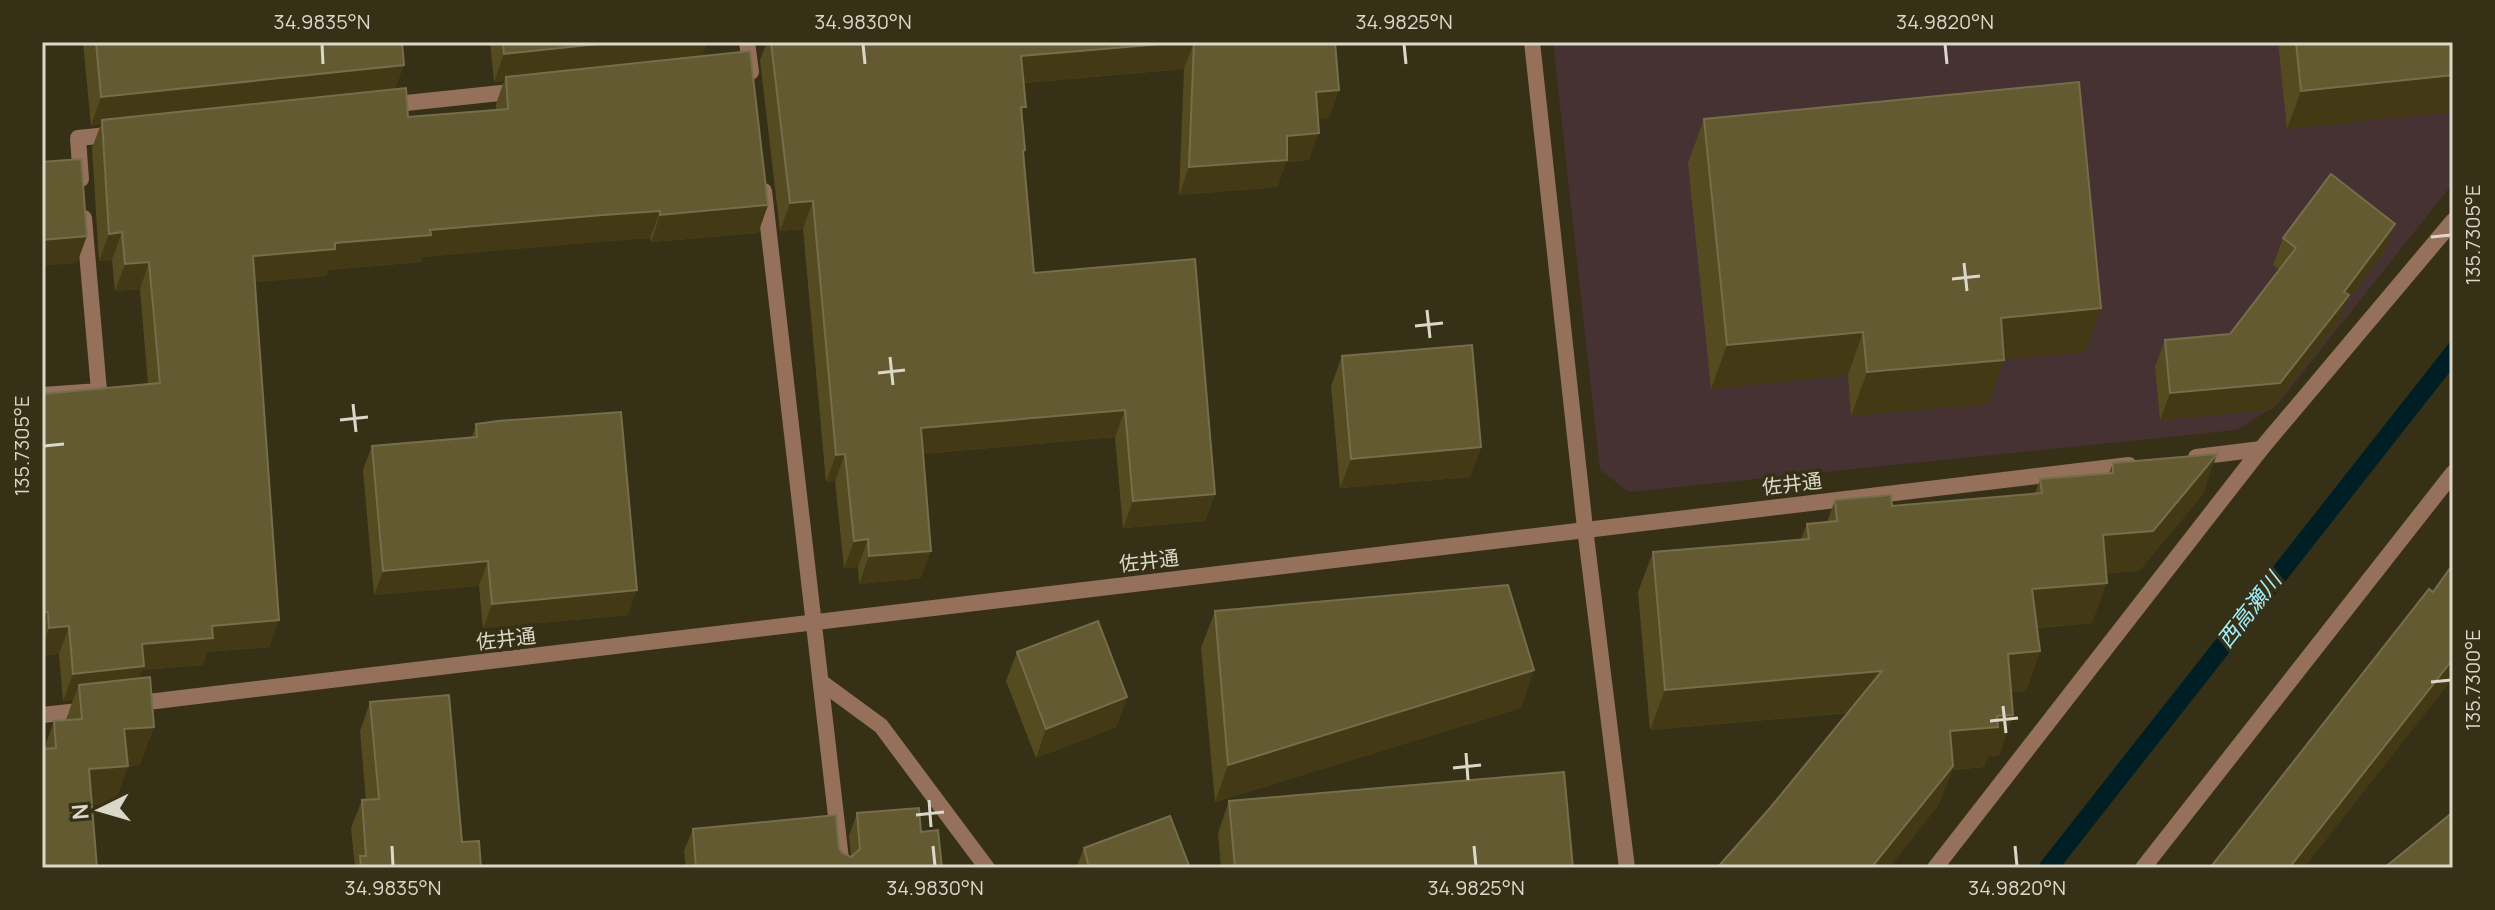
<svg xmlns="http://www.w3.org/2000/svg" width="2495" height="910" font-family="Manrope,'Noto Sans JP',sans-serif">
  <style>
    .commercial { fill: #463232 }
    .water { fill: #001f25 }
    .lines { fill: none; stroke-linecap: round; stroke-linejoin: round }
    .service { stroke: #95715c; stroke-width: 16 }
    .minor { stroke: #95715c; stroke-width: 16 }
    .wall { fill: #554b20 }
    .shaded-wall { fill: #433a15 }
    .building { fill: #635a32; stroke: #766e4a; stroke-width: 2 }
    .ticks { fill: none; stroke: #dbd8c9; stroke-width: 3 }
    .labels { text-anchor: middle; stroke-width: 7; stroke-linejoin: round; paint-order: stroke }
    .street-label { font-size: 20px; fill: #dbd8c9; stroke: #363017 }
    .water-label { font-size: 22px; font-style: italic; fill: #a3eefb; stroke: #363017 }
    .neatline { fill: none; stroke: #dbd8c9; stroke-width: 3 }
    .ticks-label { font-size: 20px; text-anchor: middle; fill: #dbd8c9 }
  </style>
  <rect width="100%" height="100%" fill="#363017"/>
  <!-- commercial -->
  <polygon class="commercial" points="1553,42 2453,42 2453,183 2277,405 2237,430 1629,492 1600,470"/>
  <!-- water -->
  <polygon class="water" points="2453,338 2453,368 2060,868 2036,868"/>
  <g class="lines">
    <!-- service -->
    <g class="service">
      <polyline points="387,105 519,91"/>
      <polyline points="81,179 78,138 117,134"/>
      <polyline points="42,395 99,391 84,218"/>
      <polyline points="821,682 881,726 987,868"/>
      <polyline points="2143,868 2453,473"/>
    </g>
    <!-- minor -->
    <g class="minor">
      <polyline points="747,42 751,72"/>
      <polyline points="1532,42 1585,528 1627,868"/>
      <polyline points="764,191 842,868"/>
      <polyline points="2196,457 2261,449"/>
      <polyline points="131,704 2129,465"/>
      <polyline points="42,715 88,710"/>
      <polyline points="1935,868 2261,449 2453,221"/>
    </g>
  </g>
  <!-- wall -->
  <g class="wall">
    <polygon points="83,42 402,42 396,89 408,117 496,110 496,104 504,81 494,82 490,42 707,42 702,56 768,205 758,233 651,242 650,238 593,242 422,257 421,262 328,270 326,276 255,282 279,620 269,647 207,652 203,665 142,670 139,678 140,765 128,766 114,804 44,749 54,721 66,720 73,700 63,701 59,654 42,655 42,394 148,384 140,289 115,291 112,260 99,261 92,148 101,124 91,126"/>
    <polygon points="767,42 1335,42 1339,90 1329,118 1318,118 1309,160 1286,162 1277,187 1179,195 1184,69 1024,83 1022,116 1024,155 1034,273 1215,494 1205,521 1123,528 1115,437 923,454 921,578 859,584 858,567 844,568 835,481 826,482 803,229 780,231 760,60"/>
    <polygon points="2278,42 2453,42 2449,112 2287,129"/>
    <polygon points="1704,119 2101,308 2085,352 2004,359 1989,404 1851,416 1848,375 1711,389 1688,163"/>
    <polygon points="2283,238 2386,250 2346,303 2339,322 2270,410 2160,420 2155,367 2165,340 2230,334 2280,270 2273,265"/>
    <polygon points="1342,356 1481,447 1470,477 1340,488 1331,386"/>
    <polygon points="476,424 628,615 483,628 479,586 374,595 363,470 372,446 472,437"/>
    <polygon points="2113,463 2203,494 2139,571 2106,573 2092,623 2037,628 2040,651 2026,691 2011,692 2013,715 1999,755 1988,756 1984,767 1952,770 1938,806 1770,808 1848,713 1650,730 1638,592 1653,552 1801,539 1807,524 1827,522 1835,500 1892,506 2035,494 2040,479 2109,473"/>
    <polygon points="1215,611 1521,708 1215,802 1201,648"/>
    <polygon points="1017,652 1127,697 1116,727 1036,758 1006,681"/>
    <polygon points="370,702 462,842 481,868 355,868 351,828 362,800 366,800 360,731"/>
    <polygon points="1229,801 1573,868 1221,868 1218,833"/>
    <polygon points="857,813 942,868 686,868 684,851 693,829 839,848 842,853 851,856 849,836"/>
    <polygon points="1084,848 1190,868 1076,868"/>
  </g>
  <!-- shaded-wall -->
  <g class="shaded-wall">
    <polygon points="617,42 707,42 701,60 506,77 504,81 494,82 504,54"/>
    <polygon points="1185,42 1194,42 1184,69 1011,84 1021,56"/>
    <polygon points="404,65 394,93 102,120 101,124 91,126 101,97"/>
    <polygon points="2453,75 2453,102 2449,112 2287,129 2301,91"/>
    <polygon points="1339,90 1329,118 1306,120 1316,92"/>
    <polygon points="1319,133 1309,160 1286,162 1277,187 1179,195 1189,167 1287,136"/>
    <polygon points="813,201 803,229 780,231 790,203"/>
    <polygon points="768,205 758,233 651,242 660,215"/>
    <polygon points="660,211 650,238 422,257 421,262 328,270 326,276 243,283 253,256 430,230"/>
    <polygon points="2395,224 2386,250 2346,303 2339,322 2270,410 2160,420 2170,393 2344,292"/>
    <polygon points="122,232 112,260 99,261 109,234"/>
    <polygon points="87,236 77,263 42,266 42,240"/>
    <polygon points="149,262 140,289 115,291 125,264"/>
    <polygon points="2101,308 2085,352 1985,361 2001,318"/>
    <polygon points="1863,332 1848,375 1711,389 1727,345"/>
    <polygon points="2004,360 1989,404 1851,416 1867,372"/>
    <polygon points="1125,410 1115,437 911,455 921,428"/>
    <polygon points="1481,447 1470,477 1340,488 1351,459"/>
    <polygon points="845,454 835,481 826,482 836,455"/>
    <polygon points="2217,454 2203,494 2139,571 2088,575 2103,535"/>
    <polygon points="1215,494 1205,521 1123,528 1133,501"/>
    <polygon points="868,539 858,567 844,568 854,541"/>
    <polygon points="931,551 921,578 859,584 869,556"/>
    <polygon points="488,561 479,586 374,595 383,571"/>
    <polygon points="2107,583 2092,623 2018,629 2032,589"/>
    <polygon points="637,590 628,615 483,628 492,604"/>
    <polygon points="48,612 42,629 42,613"/>
    <polygon points="279,620 269,647 207,652 203,665 142,670 134,693 79,685 73,700 63,701 73,674 142,644 212,626"/>
    <polygon points="69,626 59,654 42,655 42,648 49,628"/>
    <polygon points="2040,651 2026,691 1994,694 2008,654"/>
    <polygon points="2453,659 2453,678 2304,868 2289,868"/>
    <polygon points="1534,670 1521,708 1215,802 1228,765"/>
    <polygon points="1882,671 1867,711 1650,730 1665,690"/>
    <polygon points="1127,697 1116,727 1036,758 1046,729"/>
    <polygon points="2013,715 1999,755 1988,756 1984,767 1952,770 1938,806 1889,868 1871,868 1950,731 1997,716"/>
    <polygon points="154,727 140,765 128,766 114,804 75,807 89,769 124,729"/>
  </g>
  <!-- building -->
  <g class="building">
    <polygon points="96,42 402,42 404,65 101,97"/>
    <polygon points="503,42 617,42 504,54"/>
    <polygon points="771,42 1185,42 1021,56 1026,107 1021,107 1025,150 1023,151 1034,273 1195,259 1215,494 1133,501 1125,410 921,428 931,551 869,556 868,539 854,541 845,454 836,455 813,201 790,203"/>
    <polygon points="1194,42 1335,42 1339,90 1316,92 1319,133 1287,136 1287,160 1189,167"/>
    <polygon points="2296,42 2453,42 2453,75 2301,91"/>
    <polygon points="750,51 768,205 660,215 660,211 603,215 430,230 431,235 335,243 335,249 253,256 279,620 212,626 213,638 142,644 144,666 73,674 69,626 49,628 48,612 42,613 42,394 160,383 149,262 125,264 122,232 109,234 102,120 406,88 408,117 508,109 506,77"/>
    <polygon points="2079,82 2101,308 2001,318 2004,360 1867,372 1863,332 1727,345 1704,119"/>
    <polygon points="81,159 87,236 42,240 42,162"/>
    <polygon points="2331,174 2395,224 2344,292 2349,295 2280,383 2170,393 2165,340 2230,334 2296,248 2283,238"/>
    <polygon points="1472,345 1481,447 1351,459 1342,356"/>
    <polygon points="621,412 637,590 492,604 488,561 383,571 372,446 477,437 476,424 498,421"/>
    <polygon points="2217,454 2153,531 2103,535 2107,583 2032,589 2040,651 2008,654 2013,715 1997,716 1998,727 1950,731 1953,766 1871,868 1717,868 1770,808 1882,671 1665,690 1653,552 1809,539 1807,524 1837,521 1835,500 1891,495 1892,506 2042,493 2040,479 2113,473 2113,463"/>
    <polygon points="2453,564 2453,659 2289,868 2210,868 2429,589 2433,592"/>
    <polygon points="1508,585 1534,670 1228,765 1215,611"/>
    <polygon points="1098,621 1127,697 1046,729 1017,652"/>
    <polygon points="150,677 154,727 124,729 128,766 89,769 97,868 42,868 42,749 56,748 54,721 82,719 79,685"/>
    <polygon points="449,695 462,842 479,841 481,868 361,868 360,856 366,856 362,800 379,799 370,702"/>
    <polygon points="1564,772 1573,868 1235,868 1229,801"/>
    <polygon points="919,808 921,832 938,830 942,868 696,868 693,829 836,815 839,848 842,853 851,857 860,849 857,813"/>
    <polygon points="2453,812 2453,868 2384,868"/>
    <polygon points="1170,816 1190,868 1089,868 1084,848"/>
  </g>
  <!-- ticks -->
  <path class="ticks" d="M322,44l1,20M863,44l2,20M1404,44l2,20M1945,44l2,20M2431,237l20,-2M1964,263l3,28M1952,279l28,-3M1427,310l3,28M1415,326l28,-3M890,357l3,28M878,373l27,-3M353,404l3,28M340,420l28,-3M44,446l20,-2M2431,682l20,-2M2003,706l3,27M1990,721l28,-3M1466,753l2,27M1453,768l28,-3M929,800l2,27M916,815l28,-3M392,846l1,20M933,846l2,20M1474,846l2,20M2015,846l2,20"/>
  <g class="labels">
    <!-- street labels -->
    <g class="street-label">
      <text transform="translate(1792 484) rotate(-7)" y="7">佐井通</text>
      <text transform="translate(1149 561) rotate(-7)" y="7">佐井通</text>
      <text transform="translate(506 639) rotate(-7)" y="7">佐井通</text>
    </g>
    <!-- water labels -->
    <g class="water-label">
      <text transform="translate(2249 610) rotate(-52)" y="8">西高瀬川</text>
    </g>
  </g>
  <!-- border -->
  <rect width="2495" height="910" fill="none" stroke="#363017" stroke-width="88"/>
  <!-- north arrow -->
  <g transform="translate(100 810) rotate(265)" stroke="#363017" stroke-width="6" paint-order="stroke">
  <path d="M0-6L14 30L0 20L-14 30Z" fill="#dbd8c9"/>
  <text y="-12" font-size="22" font-weight="bold" text-anchor="middle" fill="#dbd8c9">N</text>
  </g>
  <rect x="44" y="44" width="2407" height="822" class="neatline"/>
  <g class="ticks-label">
    <text x="322" y="29">34.9835°N</text>
    <text x="863" y="29">34.9830°N</text>
    <text x="1404" y="29">34.9825°N</text>
    <text x="1945" y="29">34.9820°N</text>
    <text transform="translate(2473 235) rotate(-90)" y="7">135.7305°E</text>
    <text transform="translate(22 446) rotate(-90)" y="7">135.7305°E</text>
    <text transform="translate(2473 680) rotate(-90)" y="7">135.7300°E</text>
    <text x="393" y="895">34.9835°N</text>
    <text x="935" y="895">34.9830°N</text>
    <text x="1476" y="895">34.9825°N</text>
    <text x="2017" y="895">34.9820°N</text>
  </g>
</svg>
